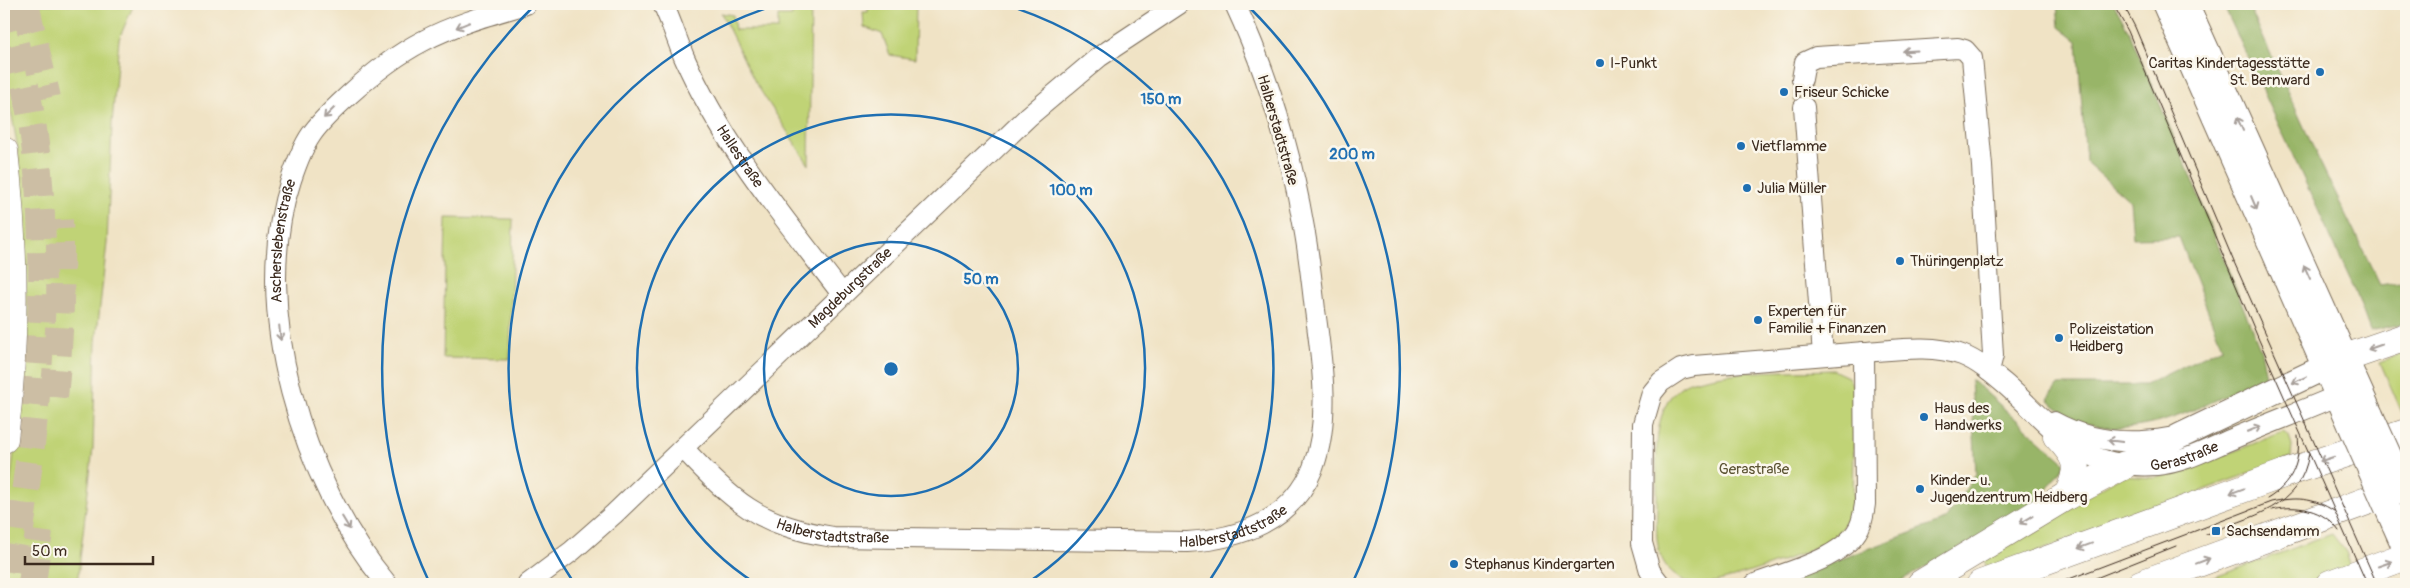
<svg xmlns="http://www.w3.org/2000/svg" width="2410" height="588" font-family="Pangolin,sans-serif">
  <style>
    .green { fill: #c0d376; stroke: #7e7e4a }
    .forest { fill: #98b567; stroke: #6a7042 }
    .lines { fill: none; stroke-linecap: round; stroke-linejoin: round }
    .minor-tunnel { stroke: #ccbea4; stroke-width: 20; stroke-dasharray: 20 10; stroke-linecap: butt }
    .motorway-tunnel { stroke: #ccbea4; stroke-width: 28; stroke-dasharray: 28 14; stroke-linecap: butt }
    .minor-casing { stroke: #7a6b58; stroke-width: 22 }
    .tertiary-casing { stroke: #7a6b58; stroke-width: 27 }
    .motorway-casing { stroke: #7a6b58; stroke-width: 29 }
    .minor { stroke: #fff; stroke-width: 20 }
    .tertiary { stroke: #fff; stroke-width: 25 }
    .motorway { stroke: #fff; stroke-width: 28 }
    .tram { stroke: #3b2a1e; stroke-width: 1 }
    .tertiary-bridge-casing { stroke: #7a6b58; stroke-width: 27; stroke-linecap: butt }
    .tertiary-bridge { stroke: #fff; stroke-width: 25 }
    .oneway { stroke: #a79f9a }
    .ring { fill: none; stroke: #1f6fb2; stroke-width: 2.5 }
    .poi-dot { fill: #1f6fb2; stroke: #fbf7ec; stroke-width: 2 }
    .labels { text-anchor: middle; stroke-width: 5; stroke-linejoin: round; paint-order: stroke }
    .poi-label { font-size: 15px; fill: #3b2a1e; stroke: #fbf7ec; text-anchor: start }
    .street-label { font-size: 15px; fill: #3b2a1e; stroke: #fbf7ec }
    .park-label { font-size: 15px; fill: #5c5434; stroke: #fbf7ec }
    .centre { fill: #1f6fb2; stroke: #fbf7ec; stroke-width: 2.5 }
    .ring-label { font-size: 15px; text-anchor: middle; font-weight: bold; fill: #1f6fb2; stroke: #fbf7ec; stroke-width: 5; stroke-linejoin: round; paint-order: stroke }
  </style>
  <rect width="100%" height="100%" fill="#fbf7ec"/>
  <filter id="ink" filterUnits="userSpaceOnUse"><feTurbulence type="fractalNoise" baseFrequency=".02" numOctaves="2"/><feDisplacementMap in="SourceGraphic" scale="10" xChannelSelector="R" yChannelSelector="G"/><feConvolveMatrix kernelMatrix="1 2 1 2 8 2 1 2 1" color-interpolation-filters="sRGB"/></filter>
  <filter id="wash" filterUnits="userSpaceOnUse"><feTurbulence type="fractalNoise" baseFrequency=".0096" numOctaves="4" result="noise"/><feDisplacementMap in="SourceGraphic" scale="20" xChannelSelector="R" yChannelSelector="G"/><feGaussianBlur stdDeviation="1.12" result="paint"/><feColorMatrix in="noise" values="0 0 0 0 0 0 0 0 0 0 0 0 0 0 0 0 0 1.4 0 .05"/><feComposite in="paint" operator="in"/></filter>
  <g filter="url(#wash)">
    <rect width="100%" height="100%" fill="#f0e3c5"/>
    <!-- green -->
    <g class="green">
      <polygon points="4,4 134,4 119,39 112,124 107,243 96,342 93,448 77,584 4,584 4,539 25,356 26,280 23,207 17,144 4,71"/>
      <polygon points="792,4 811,4 809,165 755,82 721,13 733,15 735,30 778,30 778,16 792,16"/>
      <polygon points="868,4 916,4 915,59 890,55 882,34 864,27 863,12 868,12"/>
      <polygon points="446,218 513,219 510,359 443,358"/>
      <polygon points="2406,352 2406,422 2380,362"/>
      <path d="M1833,370l15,7 7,12 -2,111c-4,14 -7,26 -19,36 -16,15 -116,50 -138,48 -7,0 -14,-4 -20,-9 -24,-16 -19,-47 -19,-73 1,-30 -5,-69 9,-97 5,-11 15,-21 27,-24 44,-12 94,-9 140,-11z"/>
      <polygon points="2283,432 2289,436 2292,445 2291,458 1988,570 1983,558 2121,476 2156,478 2187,470"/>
      <polygon points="2332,534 2346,552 2351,568 2304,584 2196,584"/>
    </g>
    <!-- forest -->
    <g class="forest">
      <path d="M2057,4h57l15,28 56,131 76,188 5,25c-64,30 -156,87 -218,23l10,-14h87l77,-38 -43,-110 -46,1 -3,-37 -44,-39 -9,-121 -18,-14z"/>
      <polygon points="2223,4 2248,4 2318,158 2380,285 2406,281 2406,323 2370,331 2355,290"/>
      <polygon points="1971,379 2065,463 2040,500 1989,532 1895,584 1775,584 1945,520 1976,474"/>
    </g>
  </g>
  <g filter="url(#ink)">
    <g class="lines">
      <!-- minor-tunnel -->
      <polyline class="minor-tunnel" points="1802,79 1804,107"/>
      <!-- motorway-tunnel -->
      <g class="motorway-tunnel">
        <path d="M4,4c13,46 25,92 31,140 18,146 -1,295 -23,440"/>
        <polyline points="25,4 47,98"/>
        <path d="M54,397c6,-59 8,-118 5,-177"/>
        <polyline points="32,584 39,531"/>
      </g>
      <!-- minor casing -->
      <g class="minor-casing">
        <g id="minor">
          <path id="s1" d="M663,4c8,17 14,36 21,53 38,87 101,162 158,237"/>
          <polyline points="1802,79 1805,62 1816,57 1958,48 1965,50 1972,58 1982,166 1993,355 1989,371"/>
          <polyline points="1804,107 1823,355"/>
          <path id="s2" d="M1864,352c32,-2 67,-8 98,3 16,6 31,19 44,30 52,46 72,85 151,80 26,-2 51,-16 75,-26 35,-15 70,-28 105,-43"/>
          <path d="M2054,422c36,20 74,23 114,16"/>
          <path id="s3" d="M683,448c51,54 74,77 150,89l354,5c52,-3 105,-21 126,-74 18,-49 9,-107 2,-158 -3,-27 -6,-55 -11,-82 -13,-76 -37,-155 -69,-224"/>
          <path id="s4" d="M387,584c-84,-101 -139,-276 -96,-404 5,-15 11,-32 20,-45 11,-16 25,-28 39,-41 22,-20 46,-39 73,-53 32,-17 69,-27 103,-37"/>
          <path id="s5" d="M528,584l44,-33 42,-37 415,-398 70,-59 80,-53"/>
          <path d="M1660,584l-10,-13 -8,-28 1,-119 9,-31 9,-11 20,-13 13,-3 170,-14 1,152c-1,7 -2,13 -4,19 -12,35 -75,49 -106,61"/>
        </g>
      </g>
      <!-- tertiary casing -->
      <g class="tertiary-casing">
        <g id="tertiary">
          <polyline points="2165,4 2351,426"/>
          <polyline points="2186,4 2371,416"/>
          <polyline points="2125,465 2180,436 2340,360"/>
          <polyline points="2394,523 2406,550"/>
        </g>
      </g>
      <!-- motorway casing -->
      <g class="motorway-casing">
        <g id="motorway">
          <path d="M4,151c11,96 12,192 0,288"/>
          <polyline points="2345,358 2406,337"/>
          <path d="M2057,436c21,22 24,31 11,59"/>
          <polyline points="1921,584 2068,495 2125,465"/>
          <polyline points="1981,584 2283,474 2406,433"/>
          <polyline points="2141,584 2405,487"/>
          <polyline points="2330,584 2406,556"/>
        </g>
      </g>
      <!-- minor -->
      <use href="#minor" class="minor"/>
      <!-- tertiary -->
      <use href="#tertiary" class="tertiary"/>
      <!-- motorway -->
      <use href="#motorway" class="motorway"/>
      <!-- tram -->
      <g class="tram">
        <polyline points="2113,4 2128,31 2259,340 2367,584"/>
        <polyline points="2123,4 2135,27 2234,262 2377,584"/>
        <path d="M2267,499c24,-14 34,-36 31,-63"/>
        <path d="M2272,510c24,-6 52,-1 67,21"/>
        <path d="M2206,534c45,-18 95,-25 103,-81"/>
        <path d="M2056,584l215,-82c24,-5 42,-5 63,9"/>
        <polyline points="2081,584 2176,546"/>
      </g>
      <!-- tertiary-bridge casing -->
      <g class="tertiary-bridge-casing">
        <g id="tertiary-bridge">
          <polyline points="2371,416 2406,494"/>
          <polyline points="2351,426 2394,523"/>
        </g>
      </g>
      <!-- tertiary-bridge -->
      <use href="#tertiary-bridge" class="tertiary-bridge"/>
    </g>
    <!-- one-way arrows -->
    <defs><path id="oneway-shaft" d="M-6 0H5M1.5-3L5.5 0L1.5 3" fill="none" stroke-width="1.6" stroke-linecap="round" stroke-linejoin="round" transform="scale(1.25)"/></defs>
    <g class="oneway">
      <use href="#oneway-shaft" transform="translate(463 25) rotate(158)"/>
      <use href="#oneway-shaft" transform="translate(1910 51) rotate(177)"/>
      <use href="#oneway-shaft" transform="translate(329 113) rotate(135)"/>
      <use href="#oneway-shaft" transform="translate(2240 124) rotate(-114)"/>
      <use href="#oneway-shaft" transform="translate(2254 203) rotate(67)"/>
      <use href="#oneway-shaft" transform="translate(2307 272) rotate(-114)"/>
      <use href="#oneway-shaft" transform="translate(280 333) rotate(84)"/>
      <use href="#oneway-shaft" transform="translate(2375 347) rotate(161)"/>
      <use href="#oneway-shaft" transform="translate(2299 380) rotate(155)"/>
      <use href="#oneway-shaft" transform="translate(2254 429) rotate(-22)"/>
      <use href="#oneway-shaft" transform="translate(2115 441) rotate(-173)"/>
      <use href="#oneway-shaft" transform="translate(2327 459) rotate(162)"/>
      <use href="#oneway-shaft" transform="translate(2237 491) rotate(160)"/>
      <use href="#oneway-shaft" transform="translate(2026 520) rotate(149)"/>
      <use href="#oneway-shaft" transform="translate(346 523) rotate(59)"/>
      <use href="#oneway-shaft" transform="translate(2085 546) rotate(160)"/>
      <use href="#oneway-shaft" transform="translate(2203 561) rotate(-21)"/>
      <use href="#oneway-shaft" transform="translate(2385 564) rotate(-19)"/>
    </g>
  </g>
  <!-- distance rings -->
  <g class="ring">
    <circle cx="891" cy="369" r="127"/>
    <path d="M755 583A254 254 0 1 1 1027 583"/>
    <path d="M574 583A382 382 0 0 1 776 5M1006 5A382 382 0 0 1 1208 583"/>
    <path d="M430 584A509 509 0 0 1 534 6M1248 6A509 509 0 0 1 1352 584"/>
  </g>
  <!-- markers -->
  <g class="poi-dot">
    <circle cx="1600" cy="63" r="5"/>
    <circle cx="2320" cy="72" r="5"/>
    <circle cx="1784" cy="92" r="5"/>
    <circle cx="1741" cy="146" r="5"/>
    <circle cx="1747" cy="188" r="5"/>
    <circle cx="1900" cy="261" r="5"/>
    <circle cx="1758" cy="320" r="5"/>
    <circle cx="2059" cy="338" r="5"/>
    <circle cx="1924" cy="417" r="5"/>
    <circle cx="1920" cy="489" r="5"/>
    <rect x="2211" y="526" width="10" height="10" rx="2.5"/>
    <circle cx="1454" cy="564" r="5"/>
  </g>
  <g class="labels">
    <!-- poi labels -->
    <g class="poi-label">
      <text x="1610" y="68">I-Punkt</text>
      <text x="2310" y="68" text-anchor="end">Caritas Kindertagesstätte<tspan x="2310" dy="17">St. Bernward</tspan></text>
      <text x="1794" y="97">Friseur Schicke</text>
      <text x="1751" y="151">Vietflamme</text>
      <text x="1757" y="193">Julia Müller</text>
      <text x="1910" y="266">Thüringenplatz</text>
      <text x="1768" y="316">Experten für<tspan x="1768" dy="17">Familie + Finanzen</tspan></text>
      <text x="2069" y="334">Polizeistation<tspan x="2069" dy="17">Heidberg</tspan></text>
      <text x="1934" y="413">Haus des<tspan x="1934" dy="17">Handwerks</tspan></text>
      <text x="1930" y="485">Kinder- u.<tspan x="1930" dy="17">Jugendzentrum Heidberg</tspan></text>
      <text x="2226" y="536">Sachsendamm</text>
      <text x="1464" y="569">Stephanus Kindergarten</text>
    </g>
    <!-- street labels -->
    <g class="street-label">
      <text transform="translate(1278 130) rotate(74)" y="5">Halberstadtstraße</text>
      <text dy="5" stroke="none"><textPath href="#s1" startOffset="171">Hallestraße</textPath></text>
      <text dy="5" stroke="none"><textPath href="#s4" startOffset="369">Ascherslebenstraße</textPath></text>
      <text dy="5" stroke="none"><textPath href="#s5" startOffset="438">Magdeburgstraße</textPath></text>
      <text dy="5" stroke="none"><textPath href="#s2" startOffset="359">Gerastraße</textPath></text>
      <text dy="5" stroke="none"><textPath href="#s3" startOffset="582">Halberstadtstraße</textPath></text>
      <text dy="5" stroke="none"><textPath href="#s3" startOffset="178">Halberstadtstraße</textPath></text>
    </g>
    <!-- park labels -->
    <g class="park-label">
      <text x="1754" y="474">Gerastraße</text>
    </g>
  </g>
  <circle cx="891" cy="369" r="8" class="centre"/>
  <g class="ring-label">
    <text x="1161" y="104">150 m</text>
    <text x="1352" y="159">200 m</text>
    <text x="1071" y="195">100 m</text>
    <text x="981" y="284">50 m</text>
  </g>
  <!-- margin -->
  <rect width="2410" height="588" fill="none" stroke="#fbf7ec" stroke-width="20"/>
  <!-- scale -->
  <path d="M25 556v8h128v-8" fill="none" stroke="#3b2a1e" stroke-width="2.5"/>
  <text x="32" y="556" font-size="15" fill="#3b2a1e" stroke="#fbf7ec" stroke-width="4" paint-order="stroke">50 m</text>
</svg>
